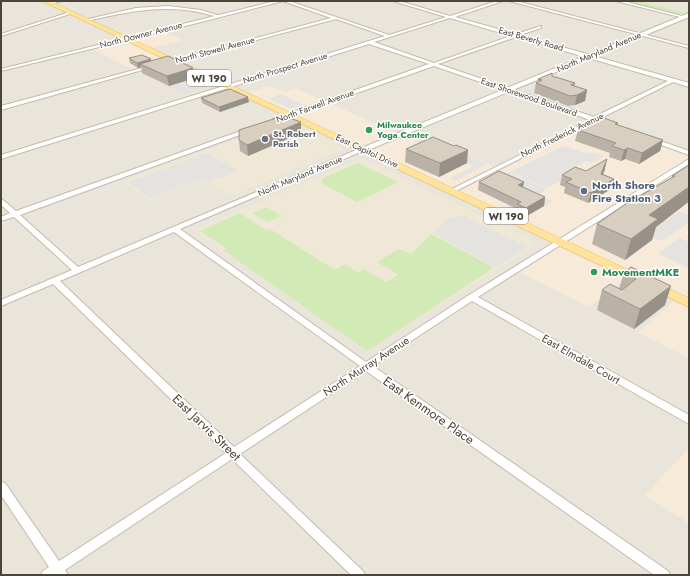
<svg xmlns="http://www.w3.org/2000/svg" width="690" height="576" font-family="Jost,sans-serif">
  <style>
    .residential { fill: #eae5da; fill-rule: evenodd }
    .commercial { fill: #f7ead8 }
    .education { fill: #efe8d6 }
    .green { fill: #d2eab5 }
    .parking { fill: #e5e3e0 }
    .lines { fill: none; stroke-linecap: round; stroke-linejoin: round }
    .minor-casing { stroke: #c2bbae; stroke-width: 2 }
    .tertiary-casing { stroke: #c2bbae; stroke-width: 2 }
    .primary-casing { stroke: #e6c16a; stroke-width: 1 }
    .minor { fill: #fff; fill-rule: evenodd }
    .tertiary { fill: #fff; fill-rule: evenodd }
    .primary { fill: #ffe39c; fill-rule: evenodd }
    .wall { fill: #bab2a6 }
    .shaded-wall { fill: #979187 }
    .building { fill: #d8cfc1; stroke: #979187 }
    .leisure-dot { fill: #2e9e5b; stroke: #fff; stroke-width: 1.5 }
    .worship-dot { fill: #6b7280; stroke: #fff; stroke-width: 1.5 }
    .service-dot { fill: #5c6f8a; stroke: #fff; stroke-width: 1.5 }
    .labels { text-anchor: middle; stroke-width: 3; stroke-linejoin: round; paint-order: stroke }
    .far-street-label { font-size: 9px; fill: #4b4439; stroke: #fff }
    .far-leisure-label { font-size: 9px; font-weight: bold; fill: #27864d; stroke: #fff; text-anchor: start }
    .far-worship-label { font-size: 9px; font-weight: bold; fill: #5b616d; stroke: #fff; text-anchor: start }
    .shield { fill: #fff; stroke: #817c74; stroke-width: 1 }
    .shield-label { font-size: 10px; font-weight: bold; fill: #4b4439 }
    .service-label { font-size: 11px; font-weight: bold; fill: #4e5e75; stroke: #fff; text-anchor: start }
    .leisure-label { font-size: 11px; font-weight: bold; fill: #27864d; stroke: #fff; text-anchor: start }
    .street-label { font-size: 11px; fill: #4b4439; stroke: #fff }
    .near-street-label { font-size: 13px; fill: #4b4439; stroke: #fff }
  </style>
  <rect width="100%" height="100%" fill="#f6f3ec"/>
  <!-- residential -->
  <path class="residential" d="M1,1h688v152l-192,15 -53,-14 -175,-68 361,189 48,23 -40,34 51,26v90l-43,47 43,28v52h-688zM182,40l-34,9 -57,-1z"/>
  <!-- commercial -->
  <g class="commercial">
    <polygon points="160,30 183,40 149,49 174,61 135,71 90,48"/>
    <polygon points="269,86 283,92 295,88 444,154 454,149 497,168 594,119 689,153 689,230 685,233 689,235 689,358 638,332 678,298 630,275 589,307 515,270 560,242 243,94"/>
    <polygon points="689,448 689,523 645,495"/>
  </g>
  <!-- education -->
  <g class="education">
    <polygon points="287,121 344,149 232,196 203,179 149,200 123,181"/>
    <polygon points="362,158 538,243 367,351 194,230"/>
  </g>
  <!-- green -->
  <g class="green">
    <polygon points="622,1 638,1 686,13 677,14"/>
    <polygon points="358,163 398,182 357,202 321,183 323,178"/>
    <polygon points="267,207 281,216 267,222 253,213"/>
    <polygon points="240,213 266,230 257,234 270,229 335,270 345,264 359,273 364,269 386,282 399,275 377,262 399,249 411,254 431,234 493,267 492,269 367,351 223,250 226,248 200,231"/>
  </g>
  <!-- parking -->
  <g class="parking">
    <polygon points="196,78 211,85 182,94 168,87"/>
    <polygon points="281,94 303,105 291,109 269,99"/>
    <polygon points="563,146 582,152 599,154 604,156 592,163 586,161 574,168 577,171 547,188 510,172"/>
    <polygon points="453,149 487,164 455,181 450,178 474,166 444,153"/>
    <polygon points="207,153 238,171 210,182 203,178 150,198 128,182"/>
    <polygon points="508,172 547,189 538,195 552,201 545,206 531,200 513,210 506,206 508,205 500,177"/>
    <polygon points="680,211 689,215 689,222 662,241 646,234"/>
    <polygon points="464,216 528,247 496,267 433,233 446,219 451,217"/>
    <polygon points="679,238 689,242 689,268 658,254"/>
  </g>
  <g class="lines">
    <!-- minor casing -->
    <g class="minor-casing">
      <g id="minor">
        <polygon points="54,1 62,1 50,4 48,3"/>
        <path d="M283,1h6l100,34 57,-18 -53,-16h6l51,15 47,-15h6l-48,16 61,17 25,-8v2l-21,7 155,44 14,4v4l-16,-5 -74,37 8,3v2l-12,-3 -143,72 -2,-1v-2l140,-70 -156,-54 -157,55h-4v-2l156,-55 -60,-20 -368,115v-4l384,-119 -49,-17 -166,44 -4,-1 165,-44zM450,18l61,18 -77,27 -60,-21zM516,37l152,44 -74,36 -156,-53z"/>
        <polygon points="509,1 516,1 689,46 689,48"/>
        <polygon points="616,1 623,1 686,17 684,18"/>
        <path d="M168,6l33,4 19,6 -2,1c-11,-3 -22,-6 -33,-7 -34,-4 -67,4 -99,11l-2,-1 52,-12z"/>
        <polygon points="70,12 73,13 1,36 1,34"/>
        <polygon points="126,38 128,39 128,40 1,71 1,69"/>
        <polygon points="149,66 153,67 1,110 1,106"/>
        <path d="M249,128l2,1v2l-231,84 58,52 283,-119h4v2l-185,79 186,133 103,-67 220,-136v5l-211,133 211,118v9l-217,-123 -99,65 295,205 2,4h-16l-288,-204 -126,83 123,117 2,4h-14l-119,-116 -167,111 3,5h-27l2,-4 6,-4 -48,-72v-13l4,1 54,78 167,-108 -173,-169 -52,22v-6l71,-30 -58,-53 -13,4v-4l9,-4 -9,-8v-6l2,1 13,11zM174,232l186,134 -126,81 -174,-166z"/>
        <polygon points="652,138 689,151 689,155 650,141 649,140"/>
      </g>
    </g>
    <!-- tertiary casing -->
    <g class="tertiary-casing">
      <g id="tertiary">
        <polygon points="275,1 283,1 126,41 123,39"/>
        <polygon points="689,13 689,17 366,151 363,151 359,149"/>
      </g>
    </g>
    <!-- primary casing -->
    <g class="primary-casing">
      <polygon id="primary" points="42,1 50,1 689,298 689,307"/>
    </g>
    <!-- minor -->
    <use href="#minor" class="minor"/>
    <!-- tertiary -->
    <use href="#tertiary" class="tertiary"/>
    <!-- primary -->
    <use href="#primary" class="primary"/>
  </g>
  <!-- wall -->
  <g class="wall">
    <polygon points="129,58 151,61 193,68 195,78 169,86 142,73 141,67 138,68 130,63"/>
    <polygon points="552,76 575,83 575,86 587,90 585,101 575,105 568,106 534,93 536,83 538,82 538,79"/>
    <polygon points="201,98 249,102 220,112 202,103"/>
    <polygon points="618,123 617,125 663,140 660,151 639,164 625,159 621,161 609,157 610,153 575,141 578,130"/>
    <polygon points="301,133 248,156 240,151 239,140"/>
    <polygon points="406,149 467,163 439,177 405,162"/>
    <polygon points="689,165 689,204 687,203 656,227 652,240 625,260 592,244 597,224 672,178 672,176"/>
    <polygon points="605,169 603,174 614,179 611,189 588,203 564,193 565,187 560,185 562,175"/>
    <polygon points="479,182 524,182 523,188 545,197 544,206 525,217 516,213 517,209 478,190"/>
    <polygon points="631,267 665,305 634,329 597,310 602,290 619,289 624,273"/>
  </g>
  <!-- shaded-wall -->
  <g class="shaded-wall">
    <polygon points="151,59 152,64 140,64 141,67 138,68 137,63"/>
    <polygon points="193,68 195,78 169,86 167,76"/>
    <polygon points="587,90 585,101 575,105 577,95"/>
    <polygon points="248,97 249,102 220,112 219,107"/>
    <polygon points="301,122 301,133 248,156 247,145"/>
    <polygon points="663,140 660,151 639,164 642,153"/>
    <polygon points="628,148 625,159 621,161 624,150"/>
    <polygon points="468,150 467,163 439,177 440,163"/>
    <polygon points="607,159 605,169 599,184 601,174"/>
    <polygon points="614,179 611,189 588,203 591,193"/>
    <polygon points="524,182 522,190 518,185"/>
    <polygon points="689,187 689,198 687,203 656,227 652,240 625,260 631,239 649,215"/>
    <polygon points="545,197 544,206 525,217 526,208"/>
    <polygon points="671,286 665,305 634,329 640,309"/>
  </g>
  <!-- building -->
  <g class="building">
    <polygon points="142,55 151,59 137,63 129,58"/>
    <polygon points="168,56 193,68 167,76 140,64"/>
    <polygon points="552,73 552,76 575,83 571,85 587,90 577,95 570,96 536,83 542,80 538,79"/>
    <polygon points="230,89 248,97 219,107 201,98"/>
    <polygon points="283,116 301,122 247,145 239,140 239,130"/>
    <polygon points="601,117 618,123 615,124 663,140 642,153 628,148 624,150 612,146 616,143 578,130"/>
    <polygon points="433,137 454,146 456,145 468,150 440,163 406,149"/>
    <polygon points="607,159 601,174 614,179 591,193 566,182 572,179 562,175 575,167 586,171"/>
    <polygon points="689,165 689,187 649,215 658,219 631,239 597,224 624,205 675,176 672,176"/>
    <polygon points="499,171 524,182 518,185 545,197 526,208 517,204 521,202 479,182"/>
    <polygon points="631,267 671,286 640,309 602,290 610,284 622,290 636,279 624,273"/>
  </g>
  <!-- markers -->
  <g class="leisure-dot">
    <circle cx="369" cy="130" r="4"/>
    <circle cx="594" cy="272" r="4"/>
  </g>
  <circle class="worship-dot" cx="265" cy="139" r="4"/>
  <circle class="service-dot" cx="584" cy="191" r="4"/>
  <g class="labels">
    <!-- far-street labels -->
    <g class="far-street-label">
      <text transform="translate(141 35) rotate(-14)" y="3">North Downer Avenue</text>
      <text transform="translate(531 39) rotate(16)" y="3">East Beverly Road</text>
      <text transform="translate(215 50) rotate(-15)" y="3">North Stowell Avenue</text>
      <text transform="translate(599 52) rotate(-23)" y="3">North Maryland Avenue</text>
      <text transform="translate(285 68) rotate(-17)" y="3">North Prospect Avenue</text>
      <text transform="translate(529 97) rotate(19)" y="3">East Shorewood Boulevard</text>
      <text transform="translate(315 106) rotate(-20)" y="3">North Farwell Avenue</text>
      <text transform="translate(562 135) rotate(-26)" y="3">North Frederick Avenue</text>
      <text transform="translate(367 151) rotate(25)" y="3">East Capitol Drive</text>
      <text transform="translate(300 176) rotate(-23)" y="3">North Maryland Avenue</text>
    </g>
    <!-- far-leisure labels -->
    <g class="far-leisure-label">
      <text x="377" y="128">Milwaukee<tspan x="377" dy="10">Yoga Center</tspan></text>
    </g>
    <!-- far-worship labels -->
    <g class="far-worship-label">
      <text x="273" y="137">St. Robert<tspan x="273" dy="10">Parish</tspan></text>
    </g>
    <!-- shield labels -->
    <g class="shield">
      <rect x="187" y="70" width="44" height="16" rx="3"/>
      <rect x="484" y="208" width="44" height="16" rx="3"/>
    </g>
    <g class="shield-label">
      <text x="209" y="82">WI 190</text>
      <text x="506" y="220">WI 190</text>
    </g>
    <!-- service labels -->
    <g class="service-label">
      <text x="592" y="189">North Shore<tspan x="592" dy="13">Fire Station 3</tspan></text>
    </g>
    <!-- leisure labels -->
    <g class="leisure-label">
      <text x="602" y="276">MovementMKE</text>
    </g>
    <!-- street labels -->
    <g class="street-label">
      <text transform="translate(581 359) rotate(30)" y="4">East Elmdale Court</text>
      <text transform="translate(366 366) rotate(-33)" y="4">North Murray Avenue</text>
    </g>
    <!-- near-street labels -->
    <g class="near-street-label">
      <text transform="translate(429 410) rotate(35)" y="5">East Kenmore Place</text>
      <text transform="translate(207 427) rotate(44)" y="5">East Jarvis Street</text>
    </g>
  </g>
  <!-- border -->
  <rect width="690" height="576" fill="none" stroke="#4b4439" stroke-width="4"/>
</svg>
